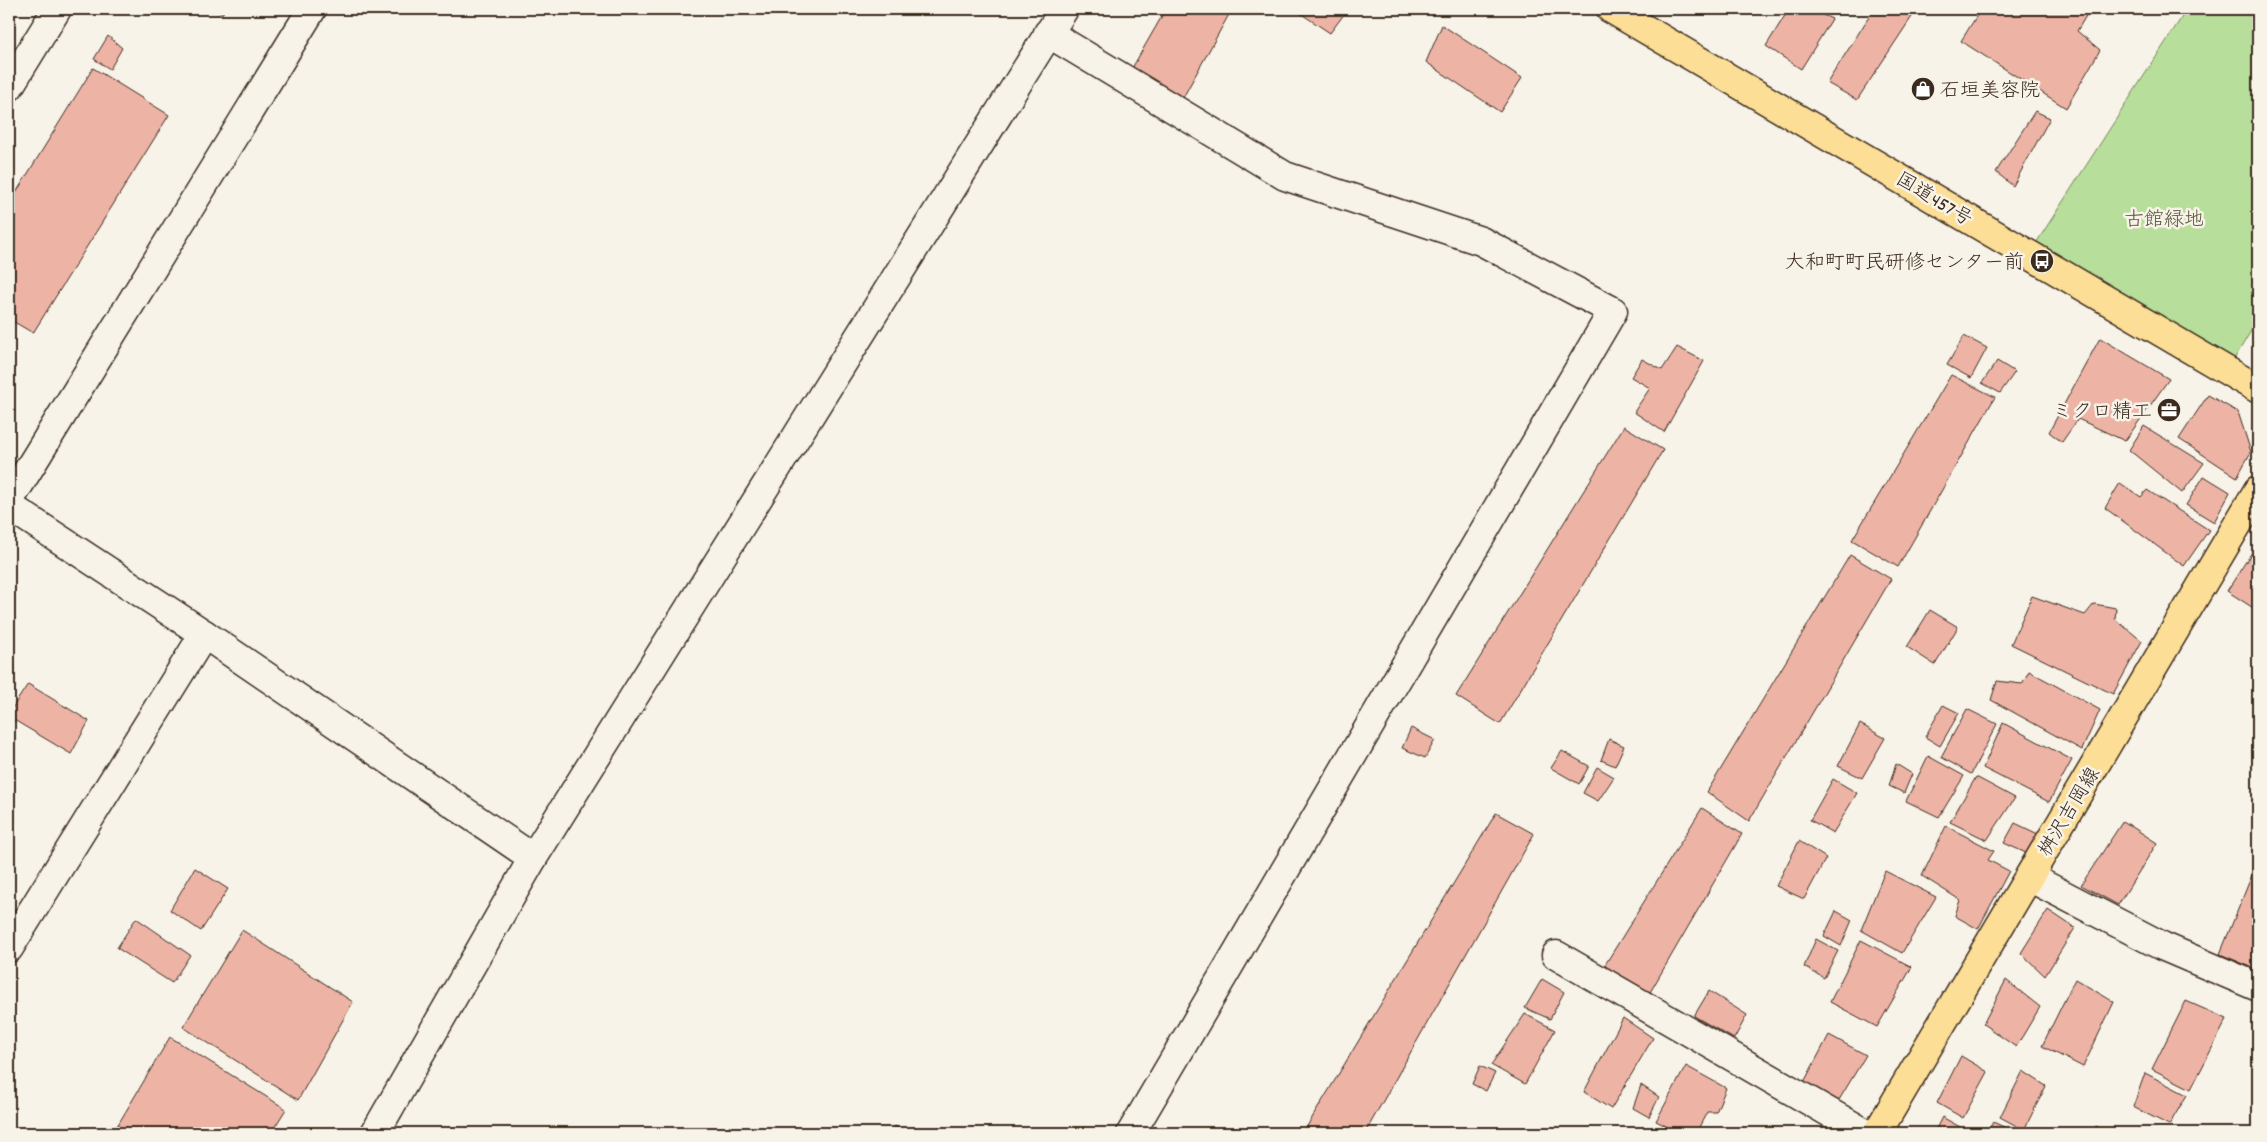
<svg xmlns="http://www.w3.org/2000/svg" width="2267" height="1142" font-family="Dekko,'Klee One',sans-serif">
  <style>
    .green { fill: #b7de9a; stroke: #79845c }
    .building { fill: #edb4a6; stroke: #3b2a1e }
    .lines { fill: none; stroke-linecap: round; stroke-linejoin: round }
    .minor-casing { stroke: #3b2a1e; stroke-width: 31 }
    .major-casing { stroke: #3b2a1e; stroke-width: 31 }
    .highway-casing { stroke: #3b2a1e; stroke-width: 31 }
    .minor { stroke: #f7f3e8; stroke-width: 28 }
    .major { stroke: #fdde96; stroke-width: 28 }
    .highway { stroke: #fdde96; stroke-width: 28 }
    .labels { text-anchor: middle; stroke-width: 5; stroke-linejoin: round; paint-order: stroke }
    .poi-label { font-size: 20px; fill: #3b2a1e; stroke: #f7f3e8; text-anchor: end }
    .street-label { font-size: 20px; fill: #3b2a1e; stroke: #f7f3e8 }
    .park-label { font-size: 20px; fill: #5a573d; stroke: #f7f3e8 }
  </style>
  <rect width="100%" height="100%" fill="#f7f3e8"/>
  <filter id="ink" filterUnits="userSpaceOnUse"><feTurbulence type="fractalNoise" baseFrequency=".02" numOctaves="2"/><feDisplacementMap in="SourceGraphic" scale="10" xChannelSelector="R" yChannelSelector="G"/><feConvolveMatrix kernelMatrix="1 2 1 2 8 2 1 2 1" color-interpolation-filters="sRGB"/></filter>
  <g filter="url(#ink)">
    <!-- green -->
    <polygon class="green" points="2187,9 2258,9 2258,319 2230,366 2031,251"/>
    <!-- building -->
    <g class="building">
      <polygon points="213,9 225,9 222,14"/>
      <polygon points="1166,9 1232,9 1180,103 1131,70"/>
      <polygon points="1303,9 1348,9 1330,33 1300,13"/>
      <polygon points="1789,9 1810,9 1832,19 1801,69 1766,46"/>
      <polygon points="1874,9 1917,9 1857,100 1827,83"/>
      <polygon points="1981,9 2090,9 2077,31 2100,50 2066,108 1961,41"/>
      <polygon points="1442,25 1522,78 1500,112 1426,62"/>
      <polygon points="108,36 122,48 110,69 94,59"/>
      <polygon points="93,68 169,115 33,333 9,319 9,204"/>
      <polygon points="2035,111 2050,118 2013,186 1996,172"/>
      <polygon points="1964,336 1987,348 1971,378 1947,365"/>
      <polygon points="2100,338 2169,379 2125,441 2078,419 2062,442 2049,432"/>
      <polygon points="1677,347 1704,361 1664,432 1634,412 1650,388 1631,377 1642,359 1662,370"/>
      <polygon points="1997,361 2015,372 2000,393 1982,383"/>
      <polygon points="1951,375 1995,397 1898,567 1852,540"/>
      <polygon points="2208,395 2238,412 2251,452 2237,477 2179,439"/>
      <polygon points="1624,426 1663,450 1500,724 1456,696"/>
      <polygon points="2144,426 2204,463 2182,493 2129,450"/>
      <polygon points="2204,476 2230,492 2214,522 2186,505"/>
      <polygon points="2120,483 2141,497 2147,490 2209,530 2184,566 2105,508"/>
      <polygon points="2254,549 2258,551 2258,611 2227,591"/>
      <polygon points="1850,555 1891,579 1749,821 1707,792"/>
      <polygon points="2032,596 2085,615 2094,604 2116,608 2115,619 2142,641 2113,694 2011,644"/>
      <polygon points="1930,610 1958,627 1935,665 1907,647"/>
      <polygon points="2029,671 2100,710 2082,750 1991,700 1997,681 2022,684"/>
      <polygon points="28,684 89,721 71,754 9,717 9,713"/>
      <polygon points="1943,705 1959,713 1940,746 1925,737"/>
      <polygon points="1967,709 1997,724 1971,774 1941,757"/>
      <polygon points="2003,723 2072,760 2049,802 1983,768"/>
      <polygon points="1860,724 1885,738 1862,778 1838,766"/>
      <polygon points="1411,728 1435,740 1425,758 1402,748"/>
      <polygon points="1609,739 1624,746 1615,766 1601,760"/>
      <polygon points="1562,751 1589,766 1579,784 1551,768"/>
      <polygon points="1928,756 1964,776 1939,817 1906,801"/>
      <polygon points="1896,764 1912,774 1904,793 1889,786"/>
      <polygon points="1597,767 1614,777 1598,801 1583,793"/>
      <polygon points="1976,777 2015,798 1987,840 1950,822"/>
      <polygon points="1833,779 1857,793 1833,833 1810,820"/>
      <polygon points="1702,808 1742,834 1649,994 1603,968"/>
      <polygon points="1496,813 1534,834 1365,1133 1303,1133"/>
      <polygon points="2123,821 2157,843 2118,905 2081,885"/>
      <polygon points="2015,823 2038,834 2026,853 2004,843"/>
      <polygon points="1946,826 1994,851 1988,860 2009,871 1978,929 1955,916 1960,900 1922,876"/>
      <polygon points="1799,841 1826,858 1804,899 1776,886"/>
      <polygon points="2256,865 2258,866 2258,963 2256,969 2220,954"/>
      <polygon points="195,868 228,889 201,931 170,910"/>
      <polygon points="1885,871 1936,897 1902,953 1861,930"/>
      <polygon points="2048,910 2075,928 2045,976 2021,953"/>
      <polygon points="1836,911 1852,920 1841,946 1824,936"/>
      <polygon points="136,918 190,955 172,983 117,948"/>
      <polygon points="242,930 353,1002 298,1100 183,1027"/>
      <polygon points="1816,939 1838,951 1824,978 1804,967"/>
      <polygon points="1861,940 1912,967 1877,1027 1830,1002"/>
      <polygon points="1542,979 1564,992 1550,1019 1525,1008"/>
      <polygon points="2075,979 2114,1002 2083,1067 2042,1046"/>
      <polygon points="2006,980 2040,1007 2016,1047 1983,1024"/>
      <polygon points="1709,991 1747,1015 1734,1039 1694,1016"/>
      <polygon points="2186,1001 2227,1019 2191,1089 2152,1069"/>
      <polygon points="1525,1014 1555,1030 1525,1084 1491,1065"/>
      <polygon points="1623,1018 1653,1038 1611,1109 1584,1092"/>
      <polygon points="1829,1035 1866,1055 1836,1105 1803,1084"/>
      <polygon points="170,1037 286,1109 271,1133 113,1133"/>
      <polygon points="1961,1056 1988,1072 1963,1118 1937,1103"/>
      <polygon points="1480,1066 1495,1073 1486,1091 1472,1084"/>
      <polygon points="1686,1066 1726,1088 1716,1112 1707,1112 1696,1133 1680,1133 1656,1121"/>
      <polygon points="2023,1071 2046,1086 2024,1130 2000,1117"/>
      <polygon points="2145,1073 2187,1095 2169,1125 2133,1107"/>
      <polygon points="1641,1085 1659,1097 1649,1117 1633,1108"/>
      <polygon points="1942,1117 1971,1133 1934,1133"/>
      <polygon points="1993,1122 2017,1133 1987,1133"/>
      <polygon points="895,1126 907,1133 891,1133"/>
      <polygon points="2096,1126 2108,1133 2093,1133"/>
    </g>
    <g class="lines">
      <!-- minor casing -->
      <g class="minor-casing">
        <g id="minor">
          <polyline points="1048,33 1285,176 1481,241 1613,311 1131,1133"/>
          <polyline points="9,87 57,9"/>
          <polyline points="9,501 312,9"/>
          <polyline points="9,506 204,634 533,858"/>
          <polyline points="2029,877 2162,946 2258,987"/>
          <polyline points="9,948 204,634"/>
          <polyline points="1556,955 1865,1133"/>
          <polyline points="375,1133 533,858 1064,9"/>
        </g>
      </g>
      <!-- major casing -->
      <g class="major-casing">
        <polyline id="major" points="1877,1133 2258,490"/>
      </g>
      <!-- highway casing -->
      <g class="highway-casing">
        <polyline id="highway" points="1611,9 2258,389"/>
      </g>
      <!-- minor -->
      <use href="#minor" class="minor"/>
      <!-- major -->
      <use href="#major" class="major"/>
      <!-- highway -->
      <use href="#highway" class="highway"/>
    </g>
  </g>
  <!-- icons -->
  <defs>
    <g id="shop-disc" transform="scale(1.25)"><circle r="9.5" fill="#3b2a1e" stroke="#f7f3e8"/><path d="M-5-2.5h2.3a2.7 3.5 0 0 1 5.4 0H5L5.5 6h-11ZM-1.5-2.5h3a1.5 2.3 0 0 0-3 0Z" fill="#fff"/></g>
    <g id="bus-disc" transform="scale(1.25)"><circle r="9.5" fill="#3b2a1e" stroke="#f7f3e8"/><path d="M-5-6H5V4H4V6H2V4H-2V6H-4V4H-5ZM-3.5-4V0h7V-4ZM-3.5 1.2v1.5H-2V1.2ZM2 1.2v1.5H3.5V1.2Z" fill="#fff"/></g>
    <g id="office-disc" transform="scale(1.25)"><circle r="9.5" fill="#3b2a1e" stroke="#f7f3e8"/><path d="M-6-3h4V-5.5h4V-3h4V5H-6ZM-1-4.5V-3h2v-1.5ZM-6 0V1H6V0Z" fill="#fff"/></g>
  </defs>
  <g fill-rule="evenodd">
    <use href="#shop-disc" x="1923" y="89"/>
    <use href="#bus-disc" x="2042" y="261"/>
    <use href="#office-disc" x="2169" y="410"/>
  </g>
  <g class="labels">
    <!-- poi labels -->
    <g class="poi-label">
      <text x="1940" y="96" text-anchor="start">石垣美容院</text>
      <text x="2024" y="268">大和町町民研修センター前</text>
      <text x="2152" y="417">ミクロ精工</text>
    </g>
    <!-- street labels -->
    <g class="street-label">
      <text transform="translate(1935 198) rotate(31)" y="7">国道457号</text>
      <text transform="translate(2068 811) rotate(-59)" y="7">桝沢吉岡線</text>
    </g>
    <!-- park labels -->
    <g class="park-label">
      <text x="2164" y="225">古館緑地</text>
    </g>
  </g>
  <!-- margin -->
  <rect width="2267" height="1142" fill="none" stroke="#f7f3e8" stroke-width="30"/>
  <rect x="15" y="15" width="2237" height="1112" fill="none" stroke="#3b2a1e" stroke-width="2" filter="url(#ink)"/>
</svg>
